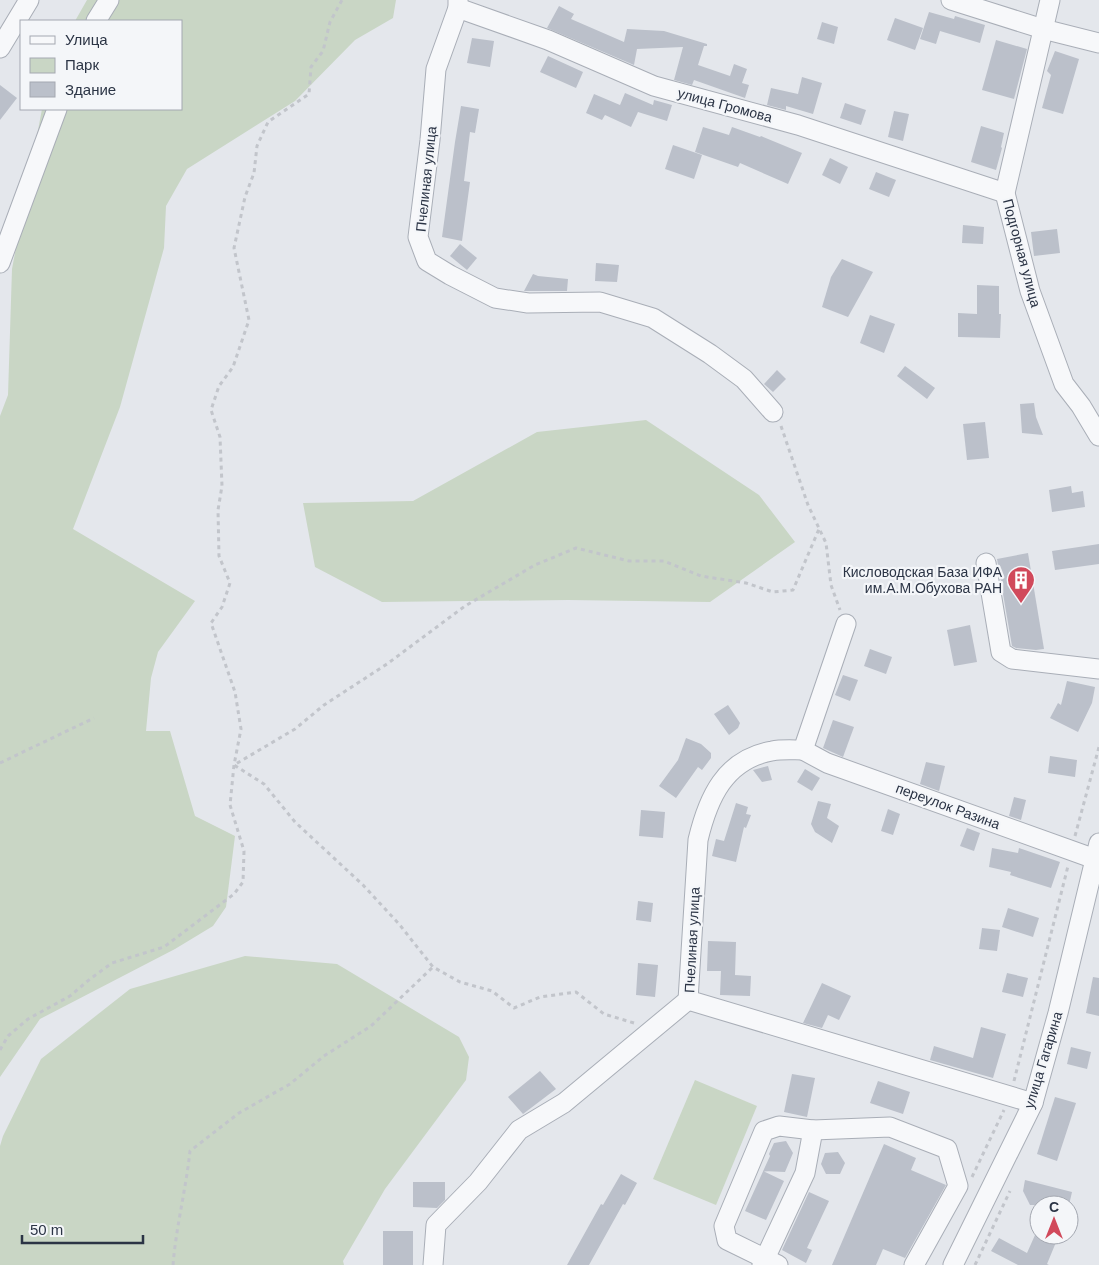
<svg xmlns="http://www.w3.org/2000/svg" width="1099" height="1265" font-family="Helvetica,sans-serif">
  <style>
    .green { fill: #c9d6c5 }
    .building { fill: #bbc0ca }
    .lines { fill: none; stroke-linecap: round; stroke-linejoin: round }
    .minor-casing { stroke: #a9aeb7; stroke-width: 21 }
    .path { stroke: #c2c5cb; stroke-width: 3; stroke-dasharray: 4 4; stroke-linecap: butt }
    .minor { stroke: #f7f8fa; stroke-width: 19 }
    .labels { text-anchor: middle; stroke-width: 4.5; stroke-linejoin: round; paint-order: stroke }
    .street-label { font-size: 14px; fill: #2b3445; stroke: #f4f6f9 }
    .poi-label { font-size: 14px; fill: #2b3445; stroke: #f4f6f9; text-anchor: end }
  </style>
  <rect width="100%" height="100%" fill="#e4e7ec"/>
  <!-- green -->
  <g class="green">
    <polygon points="87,0 396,0 393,18 355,40 295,101 187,169 166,206 164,248 120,407 73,529 195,601 158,652 151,678 146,731 170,731 195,816 235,836 226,907 213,926 175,949 40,1019 0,1077 0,416 8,395 12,269 42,109 181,109 181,21 75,21"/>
    <polygon points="646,420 759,495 795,542 710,602 568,600 382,602 315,567 303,503 413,501 537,432"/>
    <polygon points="245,956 337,964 459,1037 469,1057 466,1080 385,1189 343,1261 344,1265 0,1265 0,1146 3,1136 41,1059 130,989"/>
    <polygon points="695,1080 757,1106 716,1205 653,1179"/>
  </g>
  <!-- building -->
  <g class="building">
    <polygon points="559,6 574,14 571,19 624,42 627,29 664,31 707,44 707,46 704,46 698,65 730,76 734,64 747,69 742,83 749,85 745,98 694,80 692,85 674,80 683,47 637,49 634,65 547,28"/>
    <polygon points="929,12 954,19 955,16 985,25 980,43 940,31 936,44 920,39"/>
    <polygon points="895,18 923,28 915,50 887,40"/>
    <polygon points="822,22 838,27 834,44 817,39"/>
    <polygon points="472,38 494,41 490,67 467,63"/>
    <polygon points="996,40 1027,49 1014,99 982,90"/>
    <polygon points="1055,51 1079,59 1063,114 1042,108 1051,75 1047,71"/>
    <polygon points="548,56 583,72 576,88 540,72"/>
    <polygon points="802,77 822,83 813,114 786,106 786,110 767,105 771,88 798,94"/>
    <polygon points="0,85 17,98 0,120"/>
    <polygon points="625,93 653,105 654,100 672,105 667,121 638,112 631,127 605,115 602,120 586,113 594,94 620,105"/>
    <polygon points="845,103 866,110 861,125 840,118"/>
    <polygon points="461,106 479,109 475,133 470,132 464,181 470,182 462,241 442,237 455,142"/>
    <polygon points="894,111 909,114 903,141 888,137"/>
    <polygon points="981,126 1004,133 1001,147 1002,148 996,170 971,162"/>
    <polygon points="703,127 729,135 732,127 760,137 761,136 802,153 788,184 740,163 738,167 695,152"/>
    <polygon points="673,145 702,155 694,179 665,169"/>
    <polygon points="830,158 848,167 840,184 822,175"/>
    <polygon points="876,172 896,180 889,197 869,189"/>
    <polygon points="963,225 984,227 983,244 962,243"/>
    <polygon points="1057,229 1060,253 1034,256 1031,232"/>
    <polygon points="460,244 477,258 467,270 450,256"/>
    <polygon points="842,259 873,272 848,317 822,307 831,277"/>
    <polygon points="596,263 619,265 617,282 595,281"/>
    <polygon points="533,274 538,276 568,279 567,291 524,291"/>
    <polygon points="977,285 999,286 999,314 1001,314 1000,338 958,337 958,313 977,314"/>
    <polygon points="870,315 895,324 884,353 860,343"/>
    <polygon points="905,366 935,388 927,399 897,376"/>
    <polygon points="777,370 786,379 773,392 764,384"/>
    <polygon points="1034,403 1036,417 1043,435 1022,433 1020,404"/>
    <polygon points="985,422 989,458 967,460 963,424"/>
    <polygon points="1071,486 1072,493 1083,491 1085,507 1052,512 1049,490"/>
    <polygon points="1099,544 1099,564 1055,570 1052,551"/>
    <polygon points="1028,553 1044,649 1036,650 1016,648 1012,646 997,559"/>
    <polygon points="970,625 977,662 954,666 947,630"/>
    <polygon points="870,649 892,657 886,674 864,666"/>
    <polygon points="843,675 858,680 850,701 835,695"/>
    <polygon points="1067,681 1095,687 1092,703 1078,732 1050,718 1058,703 1061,705"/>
    <polygon points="728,705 740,723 738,728 729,735 714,714"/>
    <polygon points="833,720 854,727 843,757 823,748"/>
    <polygon points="686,738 701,744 711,753 711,758 702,770 698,767 676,798 659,786 678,760"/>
    <polygon points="1050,756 1077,760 1075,777 1048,773"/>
    <polygon points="926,762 945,766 939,791 920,784"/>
    <polygon points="768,766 772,780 762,782 753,770"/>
    <polygon points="805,769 820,778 812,791 797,782"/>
    <polygon points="1014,797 1026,800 1021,820 1009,816"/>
    <polygon points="818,801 831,804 827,818 839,826 832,843 815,832 811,824"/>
    <polygon points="736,803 748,807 746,814 751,815 746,828 744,827 736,862 712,856 716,839 724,841"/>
    <polygon points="888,809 900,814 893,835 881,831"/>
    <polygon points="641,810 665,812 663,838 639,836"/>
    <polygon points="967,828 980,833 974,851 960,846"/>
    <polygon points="992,848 1018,853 1019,848 1060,862 1051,888 1010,875 1011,872 989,867"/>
    <polygon points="638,901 653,903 651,922 636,920"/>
    <polygon points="1008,908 1039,918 1033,937 1002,927"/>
    <polygon points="982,928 1000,930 997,951 979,949"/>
    <polygon points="708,941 736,942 735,975 751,976 750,996 720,995 721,971 707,971"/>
    <polygon points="638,963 658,965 655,997 636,995"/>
    <polygon points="1007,973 1028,978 1023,997 1002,992"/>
    <polygon points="1093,977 1099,978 1099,1016 1086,1013"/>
    <polygon points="822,983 851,996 839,1020 828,1015 822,1028 803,1023"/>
    <polygon points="981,1027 1006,1034 993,1078 930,1060 934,1046 973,1058"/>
    <polygon points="1071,1047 1091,1052 1087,1069 1067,1064"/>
    <polygon points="540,1071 556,1089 523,1114 508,1097"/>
    <polygon points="792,1074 815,1078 807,1117 784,1112"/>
    <polygon points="878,1081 910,1092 903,1114 870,1103"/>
    <polygon points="1055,1097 1076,1103 1057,1161 1037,1154"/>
    <polygon points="786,1141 793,1153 785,1172 763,1171 784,1181 766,1220 745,1211 770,1156 769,1154 774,1143"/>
    <polygon points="884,1144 916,1158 911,1170 946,1185 905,1258 883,1249 876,1265 832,1265"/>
    <polygon points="838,1152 845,1163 840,1174 826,1174 821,1164 825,1153"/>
    <polygon points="621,1174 637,1183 625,1205 623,1204 589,1265 567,1265 601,1204 603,1205"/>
    <polygon points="1025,1180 1072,1192 1069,1205 1030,1205 1023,1191"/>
    <polygon points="413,1182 445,1182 445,1200 437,1208 413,1207"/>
    <polygon points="809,1192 829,1201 807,1248 812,1250 806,1263 782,1250"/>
    <rect x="383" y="1231" width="30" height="34"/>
    <polygon points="1035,1235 1059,1235 1047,1264 1049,1265 1018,1265 991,1251 999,1238 1027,1253"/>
  </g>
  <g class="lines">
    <!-- minor casing -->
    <g class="minor-casing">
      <g id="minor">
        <polyline points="458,0 458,8 436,69 430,140 418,237 427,261 450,275 495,298 528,303 600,302 653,318 710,354 744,379 773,412"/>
        <polyline points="951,0 1043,29 1099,43"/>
        <polyline points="1050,0 1005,193 1030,291 1064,384 1081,406 1099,436"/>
        <polyline points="458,8 548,40 654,86 798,125 1005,193"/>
        <polyline points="96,21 109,0"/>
        <polyline points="0,48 29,0"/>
        <polyline points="0,263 57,109"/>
        <polyline points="986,563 1001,652 1012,659 1099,669"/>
        <path d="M846,624l-43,126c-10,0 -21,-1 -31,1 -47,8 -64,47 -74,89l-10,160 345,103"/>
        <polyline points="803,750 827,763 1095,859"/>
        <polyline points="433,1265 436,1225 478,1182 519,1130 564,1103 688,1000"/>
        <polyline points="762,1265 805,1173 813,1130 890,1127 947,1149 958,1186 914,1265"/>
        <polyline points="778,1265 727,1240 724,1226 764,1131 779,1126 813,1130"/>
        <polyline points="953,1265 1033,1103 1058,1013 1099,843"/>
      </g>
    </g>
    <!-- path -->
    <g class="path">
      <polyline points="781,426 808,505 826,543 831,585 840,610"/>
      <polyline points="0,763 94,718"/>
      <polyline points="1075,836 1099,747"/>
      <polyline points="634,1023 604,1014 576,992 540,997 514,1008 492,991 460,982 433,967 399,924 363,885 295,822 264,784 234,765 295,729 324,705 387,664 465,606 535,565 576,548 629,561 664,561 701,576 746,583 773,592 793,590 819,529"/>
      <polyline points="0,1050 8,1036 28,1019 70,996 90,979 112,963 164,947 234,894 243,882 244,851 230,805 234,765 241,729 235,692 211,623 222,607 230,583 219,556 218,510 222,486 220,437 211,410 219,386 233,367 249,320 234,248 245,197 254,173 257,146 268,122 309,94 311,67 323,51 330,22 342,0"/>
      <polyline points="1014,1081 1068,866"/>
      <polyline points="972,1177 1004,1110"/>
      <path d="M173,1265c3,-38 13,-76 17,-114l49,-38 51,-29 34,-28 47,-30 62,-59"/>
      <polyline points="975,1265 1010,1191"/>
    </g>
    <!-- minor -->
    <use href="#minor" class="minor"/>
  </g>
  <!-- icons -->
  <defs>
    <g id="building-pin" transform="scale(1.4375)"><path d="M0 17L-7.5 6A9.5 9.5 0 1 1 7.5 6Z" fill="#d1495b" stroke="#f4f6f9"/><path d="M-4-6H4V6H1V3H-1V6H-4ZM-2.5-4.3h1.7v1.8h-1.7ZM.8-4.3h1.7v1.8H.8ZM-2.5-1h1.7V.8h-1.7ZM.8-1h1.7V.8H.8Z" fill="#fff"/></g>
  </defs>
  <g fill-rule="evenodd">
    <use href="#building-pin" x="1021" y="580"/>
  </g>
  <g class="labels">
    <!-- street labels -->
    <g class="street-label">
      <text transform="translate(725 105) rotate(15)" y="5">улица Громова</text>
      <text transform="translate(426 179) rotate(-84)" y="5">Пчелиная улица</text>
      <text transform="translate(1022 253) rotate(75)" y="5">Подгорная улица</text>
      <text transform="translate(948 806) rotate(20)" y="5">переулок Разина</text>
      <text transform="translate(692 940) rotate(-87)" y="5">Пчелиная улица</text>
      <text transform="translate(1043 1060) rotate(-73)" y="5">улица Гагарина</text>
    </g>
    <!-- poi labels -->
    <g class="poi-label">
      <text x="1002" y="577">Кисловодская База ИФА<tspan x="1002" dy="16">им.А.М.Обухова РАН</tspan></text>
    </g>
  </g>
  <!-- legend -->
  <rect x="20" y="20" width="162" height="90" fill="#f4f6f9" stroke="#a4a8b1"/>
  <rect x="30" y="36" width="25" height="8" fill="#f7f8fa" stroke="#a4a8b1"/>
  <text x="65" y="45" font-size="15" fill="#2b3445">Улица</text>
  <rect x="30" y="58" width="25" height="15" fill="#c9d6c5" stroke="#a4a8b1"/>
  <text x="65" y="70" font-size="15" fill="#2b3445">Парк</text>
  <rect x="30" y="82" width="25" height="15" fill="#bbc0ca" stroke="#a4a8b1"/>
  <text x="65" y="95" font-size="15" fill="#2b3445">Здание</text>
  <!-- north arrow -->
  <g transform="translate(1054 1220)"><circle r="24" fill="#f4f6f9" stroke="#a4a8b1"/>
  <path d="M0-4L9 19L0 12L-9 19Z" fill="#d1495b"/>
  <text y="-8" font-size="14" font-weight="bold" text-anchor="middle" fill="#2b3445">С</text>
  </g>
  <!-- scale -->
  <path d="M22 1235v8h121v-8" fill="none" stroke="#2b3445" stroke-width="2.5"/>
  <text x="30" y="1235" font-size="15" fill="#2b3445" stroke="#f4f6f9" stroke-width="4" paint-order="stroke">50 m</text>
</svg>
